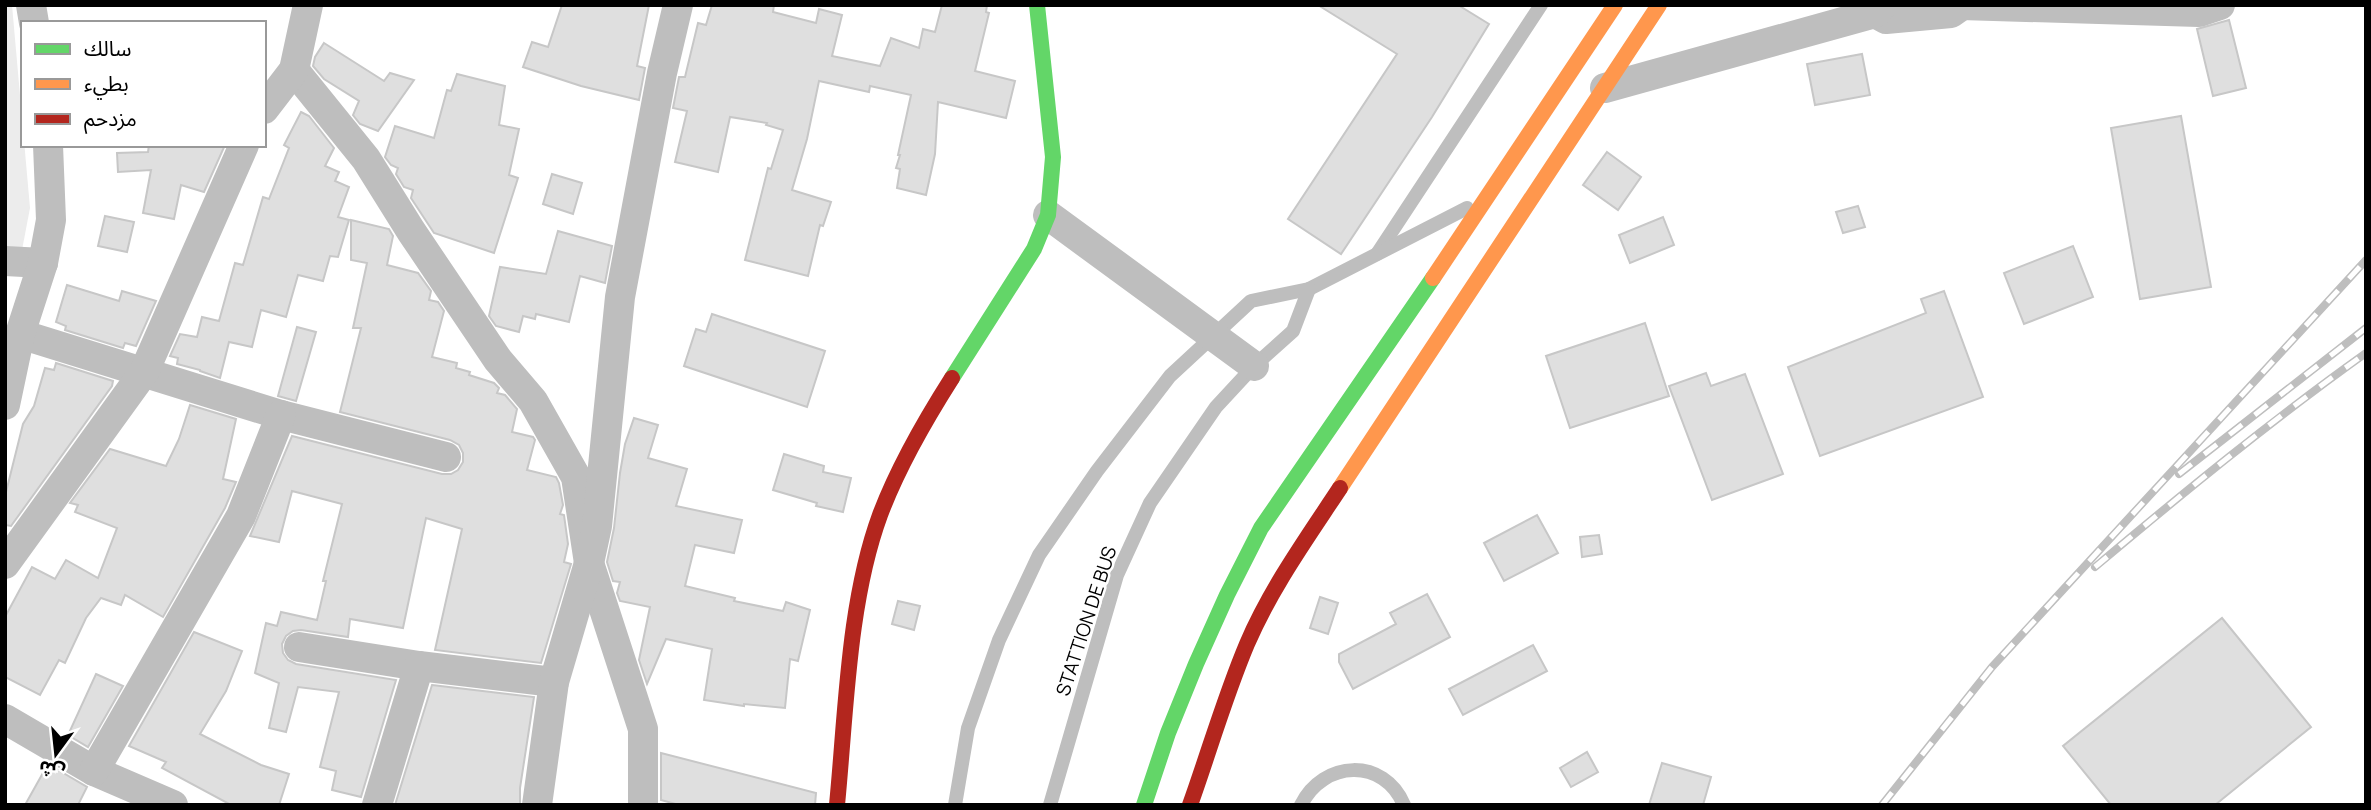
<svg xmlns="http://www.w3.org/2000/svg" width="2371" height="810" font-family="Manrope,'Noto Sans Arabic',sans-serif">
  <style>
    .green { fill: #ececec }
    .building { fill: #dfdfdf; stroke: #c7c7c7; stroke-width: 2 }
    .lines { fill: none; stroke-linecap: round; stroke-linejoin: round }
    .lane { stroke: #bebebe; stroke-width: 14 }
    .street { stroke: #bebebe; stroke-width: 30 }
    .fast { stroke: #63d668; stroke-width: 16 }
    .slow { stroke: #ff974d; stroke-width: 16 }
    .jam { stroke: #b3261e; stroke-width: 16 }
    .rail-casing { stroke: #bebebe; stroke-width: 8 }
    .rail { stroke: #fff; stroke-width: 5; stroke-dasharray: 16; stroke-linecap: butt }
    .labels { text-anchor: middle; stroke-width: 5; stroke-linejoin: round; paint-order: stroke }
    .street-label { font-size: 19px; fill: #000; stroke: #fff }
  </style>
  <rect width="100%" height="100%" fill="#fff"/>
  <!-- green -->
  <polygon class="green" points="5,5 12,5 30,208 22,250 5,249"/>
  <!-- building -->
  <g class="building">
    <polygon points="562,5 649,5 637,66 645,68 639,100 581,86 523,67 532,42 548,47"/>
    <polygon points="712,5 774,5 773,12 816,23 819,9 842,15 832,56 880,66 891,38 919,48 923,29 935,32 942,5 987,5 986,12 989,13 975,71 1015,81 1006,118 938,102 935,154 926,195 897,188 900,169 896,168 900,155 898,155 911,95 870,86 869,92 819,81 807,139 792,190 831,202 823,226 820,225 808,276 745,260 768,168 771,169 783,130 766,125 767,123 730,117 718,172 675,162 687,111 673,108 679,77 685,77 698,23 706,25"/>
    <polygon points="1318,5 1458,5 1489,24 1432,117 1341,254 1288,219 1397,54"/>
    <polygon points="2229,20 2246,88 2213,96 2197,29"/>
    <polygon points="324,43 384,81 390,73 414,80 378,131 360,124 353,115 359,101 324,79 313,66 315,57"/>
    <polygon points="1862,54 1870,95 1815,105 1807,64"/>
    <polygon points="457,74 505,86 499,125 519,129 509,175 518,178 494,253 434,233 411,198 413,190 404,187 396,174 398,168 391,165 385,157 395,126 434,138 447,90 451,91"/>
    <polygon points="301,112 309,116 334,148 325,166 339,172 335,181 349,187 338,217 349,220 338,257 330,256 323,281 298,275 286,317 261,310 252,347 229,342 220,378 200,371 200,370 177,364 178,358 170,356 180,334 197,337 202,317 219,321 235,263 243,265 263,197 269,199 289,148 284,145"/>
    <polygon points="2181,116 2211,287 2140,299 2111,128"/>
    <polygon points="149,145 225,145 204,192 181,185 174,219 143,213 151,170 118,172 117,153 148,152"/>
    <polygon points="1607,152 1641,177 1618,210 1583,185"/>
    <polygon points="552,174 582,183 573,214 543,204"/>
    <polygon points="1858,206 1865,227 1843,233 1836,212"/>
    <polygon points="105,216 134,222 127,252 98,246"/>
    <polygon points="1663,217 1674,245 1630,263 1619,235"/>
    <polygon points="351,220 389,229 393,236 387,265 418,273 431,291 429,300 438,302 444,311 432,357 457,363 456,368 470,372 469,375 494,383 499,388 497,393 505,395 517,409 512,432 533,437 535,440 527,470 556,477 559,483 563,505 560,514 564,515 568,544 564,562 571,564 541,663 435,650 462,529 426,518 403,628 350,619 348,637 301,630 293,631 286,636 282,644 283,653 288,660 296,664 396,680 361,797 332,790 336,771 320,767 339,692 298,687 286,732 269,728 279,683 255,673 266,623 277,626 281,612 317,620 326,581 323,581 342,504 292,491 279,542 250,536 292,436 442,474 451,474 458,470 463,462 463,453 459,445 450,440 340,412 361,328 353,328 367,263 351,260"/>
    <polygon points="558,231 612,246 605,283 580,276 569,322 536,314 535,319 523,316 519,332 496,326 489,316 500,267 546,274"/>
    <polygon points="2073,246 2093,297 2024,324 2004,273"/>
    <polygon points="67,285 119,301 122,291 156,301 136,346 125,343 123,348 65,330 66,326 56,322"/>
    <polygon points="1944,291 1983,397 1820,456 1788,367 1926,313 1921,299"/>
    <polygon points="712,314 825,351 807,407 684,366 696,329 706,332"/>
    <polygon points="1645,323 1669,396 1570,428 1546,356"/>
    <polygon points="297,327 316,332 296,401 278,396"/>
    <polygon points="56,363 113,381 112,386 11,526 5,525 5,496 23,424 34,406 45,368 54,370"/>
    <polygon points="1706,373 1711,386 1745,374 1783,474 1712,500 1669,386"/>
    <polygon points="190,405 236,419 223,479 236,482 225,508 163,617 125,595 121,605 101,598 86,618 65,663 59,660 40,695 5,677 5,617 32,567 55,579 66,560 98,578 117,528 75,512 78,505 70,503 110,449 166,466 179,439"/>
    <polygon points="634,418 658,425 648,458 687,469 676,506 742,520 734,553 695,545 685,586 735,598 734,601 783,611 786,602 810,610 798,661 790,659 785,708 744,704 744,706 704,700 712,649 666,639 647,684 639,660 650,607 620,601 617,593 620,582 613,581 607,562 614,528 620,473 625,444"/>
    <polygon points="784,454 824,466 823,472 851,478 843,512 816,506 817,503 773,490"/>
    <polygon points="1537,515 1558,553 1504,581 1484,543"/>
    <polygon points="1599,535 1602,554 1582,557 1580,537"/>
    <polygon points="1427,594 1450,637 1353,689 1339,662 1339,654 1396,624 1390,613"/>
    <polygon points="1320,597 1338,603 1328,634 1310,628"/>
    <polygon points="898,601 920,606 914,630 892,624"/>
    <polygon points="2222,618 2311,727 2215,805 2111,805 2063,746"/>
    <polygon points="194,632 242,651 226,691 200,734 261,765 289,774 279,805 231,805 162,768 166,762 129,746"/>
    <polygon points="1533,645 1547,671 1463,715 1449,689"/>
    <polygon points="96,674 123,686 88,747 68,735"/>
    <polygon points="432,685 534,697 520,788 520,805 395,805"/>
    <polygon points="1587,752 1598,772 1571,787 1560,768"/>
    <polygon points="661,753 816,793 815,805 679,805 661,800"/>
    <polygon points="1662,763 1711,777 1703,805 1649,805"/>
    <polygon points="48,764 87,787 78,805 25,805"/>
  </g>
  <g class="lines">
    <!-- lane -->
    <g class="lane">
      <polyline points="1377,254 1541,5"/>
      <polyline points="955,805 968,728 999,640 1039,555 1097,471 1170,376 1251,301 1309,289 1467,208"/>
      <polyline points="1050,805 1117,575 1150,503 1216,407 1254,366 1293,331 1309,289"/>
      <path d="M1301,805c22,-45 83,-48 103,0"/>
    </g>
    <!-- street -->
    <g class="street">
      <polyline points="31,5 34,23"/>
      <polyline points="1961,5 2199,12 2220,5"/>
      <polyline points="1875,13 1886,19 1951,13 1961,6"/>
      <polyline points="294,70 366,159 411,231 498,360 533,401 576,477 589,563 643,729 643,805"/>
      <polyline points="1605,88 1875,13 1882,5"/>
      <polyline points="264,109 294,70 308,5"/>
      <polyline points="1048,215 1254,366"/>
      <polyline points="5,261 43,263"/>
      <polyline points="20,334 281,415 446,457"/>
      <polyline points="5,405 20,334 43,263 51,220 48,145"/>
      <polyline points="5,564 144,372 244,145"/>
      <polyline points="299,647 419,666"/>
      <polyline points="5,719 94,771 173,805"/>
      <polyline points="94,771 241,516 281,415"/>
      <polyline points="377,805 419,666 554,682"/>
      <polyline points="537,805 554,682 589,563 597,526 620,297 662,73 678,5"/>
    </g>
    <!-- fast -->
    <g class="fast">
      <polyline points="952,378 1034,249 1048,215 1053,157 1037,5"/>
      <polyline points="1144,805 1168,733 1196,664 1227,595 1261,528 1433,278"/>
    </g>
    <!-- slow -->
    <g class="slow">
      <polyline points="1433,278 1615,5"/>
      <polyline points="1340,488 1659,5"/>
    </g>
    <!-- jam -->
    <g class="jam">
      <path d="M837,805c9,-92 11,-203 43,-290 18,-48 44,-93 72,-137"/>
      <path d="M1190,805c19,-53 35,-109 57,-161 24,-56 60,-106 93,-156"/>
    </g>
    <!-- rail casing -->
    <g class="rail-casing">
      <g id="rail">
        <polyline points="2179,474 2366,328"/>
        <path d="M2095,567c88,-74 177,-147 271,-214"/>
        <polyline points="1882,805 1992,667 2366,260"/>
      </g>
    </g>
    <!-- rail -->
    <use href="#rail" class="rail"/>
  </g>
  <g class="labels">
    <!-- street labels -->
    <g class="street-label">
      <text transform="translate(1086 621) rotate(-72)" y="7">STATTION DE BUS</text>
    </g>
  </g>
  <!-- border -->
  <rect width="2371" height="810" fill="none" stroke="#000000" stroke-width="14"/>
  <!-- legend -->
  <rect x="21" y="21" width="245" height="126" fill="#ffffff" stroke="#999999" stroke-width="2"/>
  <rect x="35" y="44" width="35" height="10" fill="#63d668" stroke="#999999" stroke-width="2"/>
  <text x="84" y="56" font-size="21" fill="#000000">سالك</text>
  <rect x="35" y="79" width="35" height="10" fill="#ff974d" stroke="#999999" stroke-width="2"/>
  <text x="84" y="91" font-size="21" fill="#000000">بطيء</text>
  <rect x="35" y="114" width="35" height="10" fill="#b3261e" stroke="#999999" stroke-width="2"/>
  <text x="84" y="126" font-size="21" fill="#000000">مزدحم</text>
  <!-- north arrow -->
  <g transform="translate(56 754) rotate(195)" stroke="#ffffff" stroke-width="5" paint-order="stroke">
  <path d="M0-5L12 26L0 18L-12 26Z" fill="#000000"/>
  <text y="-10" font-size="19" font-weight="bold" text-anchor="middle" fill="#000000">ش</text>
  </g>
</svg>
